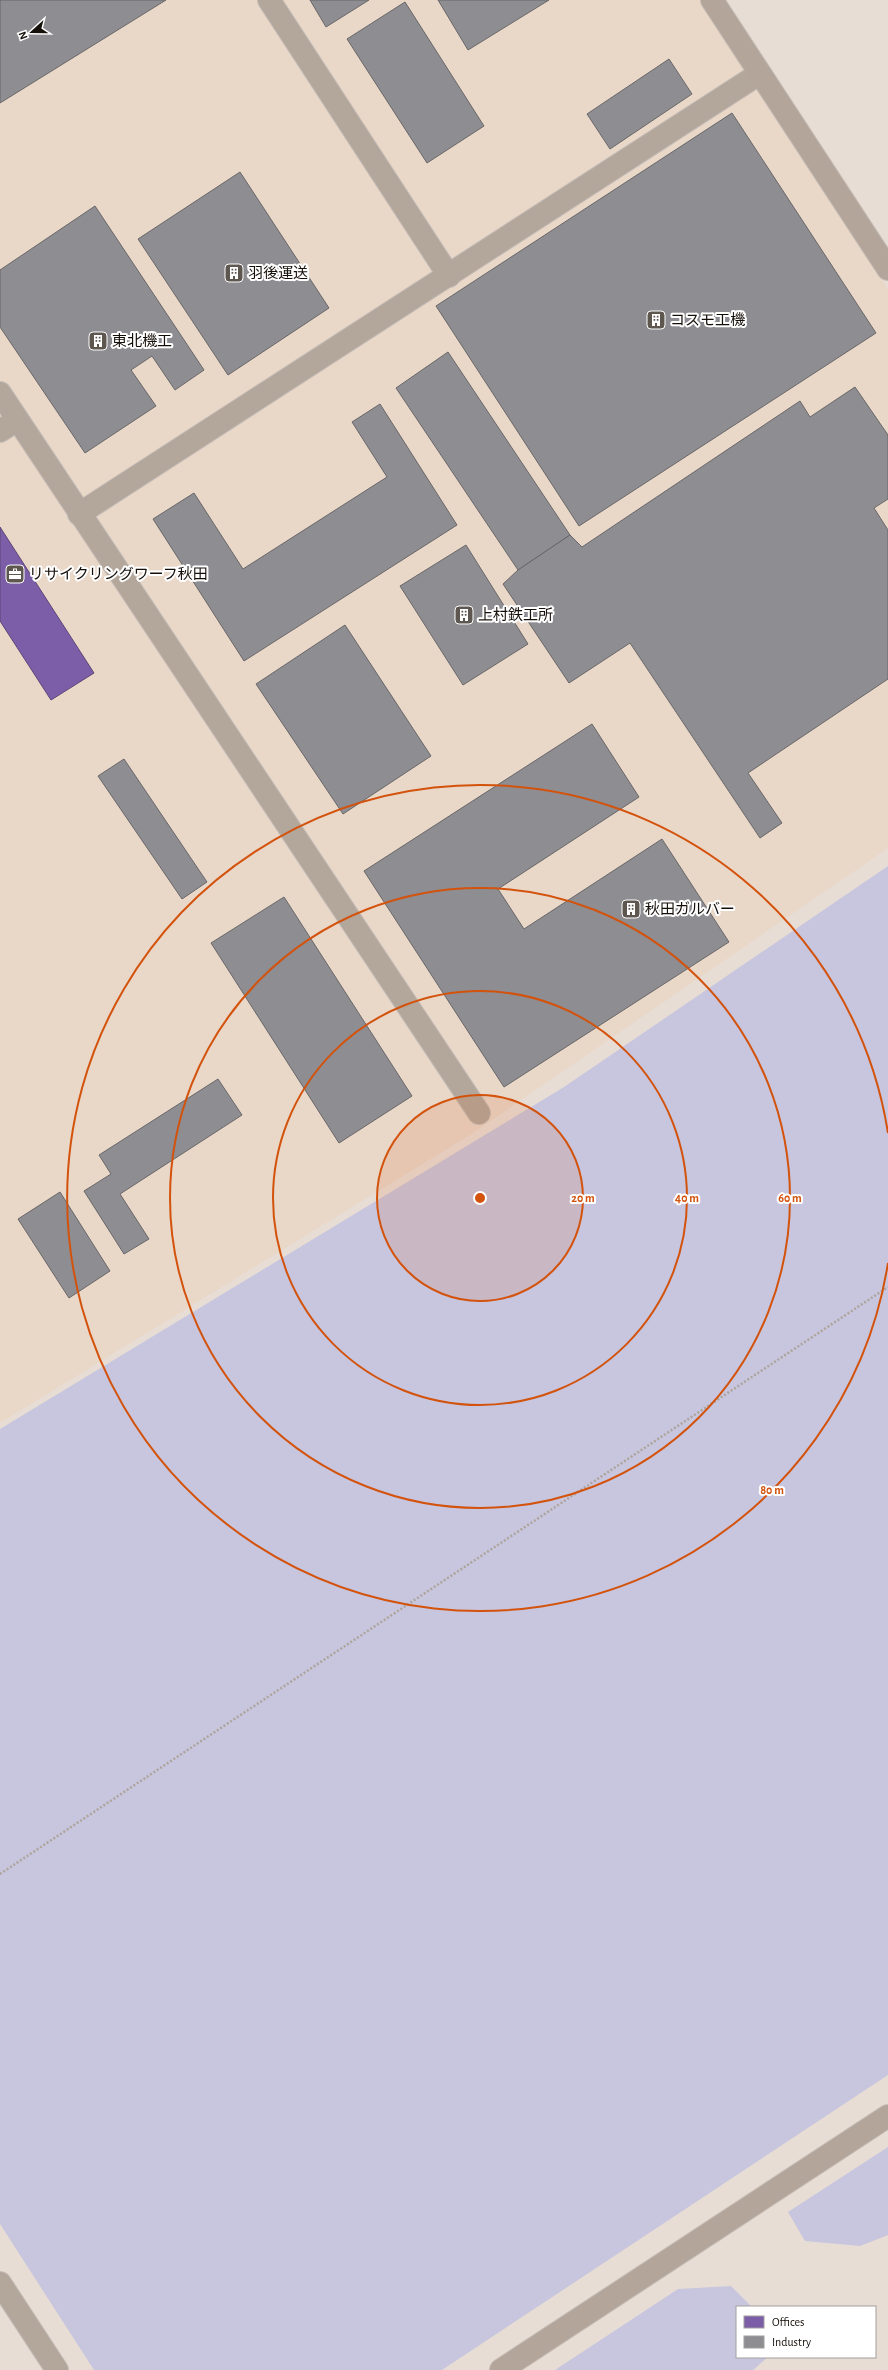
<svg xmlns="http://www.w3.org/2000/svg" width="888" height="2370" font-family="'Alegreya Sans','Noto Sans JP',sans-serif">
  <style>
    .built { fill: #e9d7c8 }
    .green { fill: #c8c6de }
    .offices { fill: #7b5ea7; stroke: #5c4678 }
    .industry { fill: #8d8d92; stroke: #696769 }
    .lines { fill: none; stroke-linecap: round; stroke-linejoin: round }
    .street-casing { stroke: #c4bcb6; stroke-width: 24 }
    .secondary-casing { stroke: #c4bcb6; stroke-width: 24 }
    .path { stroke: #ada49c; stroke-width: 2.5; stroke-dasharray: 2 2; stroke-linecap: butt }
    .street { stroke: #b3a79c; stroke-width: 22 }
    .secondary { stroke: #b3a599; stroke-width: 22 }
    .ring { fill: none; stroke: #d3520c; stroke-width: 2 }
    .labels { text-anchor: middle; stroke-width: 4; stroke-linejoin: round; paint-order: stroke }
    .poi-label { font-size: 15px; fill: #150f09; stroke: #fff; text-anchor: start }
    .centre { fill: #d3520c; stroke: #fff; stroke-width: 2 }
    .ring-label { font-size: 12px; text-anchor: middle; font-weight: bold; fill: #d3520c; stroke: #fff; stroke-width: 4; stroke-linejoin: round; paint-order: stroke }
  </style>
  <rect width="100%" height="100%" fill="#e7ddd5"/>
  <!-- built -->
  <polygon class="built" points="0,0 702,0 888,289 888,848 473,1133 0,1423"/>
  <!-- green -->
  <g class="green">
    <polygon points="888,866 888,2075 442,2370 94,2370 0,2224 0,1429 564,1087"/>
    <polygon points="888,2147 888,2235 860,2246 805,2241 788,2212"/>
    <polygon points="731,2286 752,2307 737,2307 737,2357 768,2357 753,2370 555,2370 678,2289"/>
  </g>
  <!-- offices -->
  <polygon class="offices" points="0,527 94,673 51,700 0,621"/>
  <!-- industry -->
  <g class="industry">
    <polygon points="0,0 166,0 0,103"/>
    <polygon points="310,0 369,0 326,27"/>
    <polygon points="438,0 549,0 468,50"/>
    <polygon points="405,2 484,126 427,163 347,39"/>
    <polygon points="669,59 692,94 610,149 587,114"/>
    <polygon points="732,113 876,333 579,526 436,306"/>
    <polygon points="240,172 329,308 228,375 138,239"/>
    <polygon points="95,206 204,370 175,390 152,356 131,370 156,406 85,453 0,327 0,270"/>
    <polygon points="448,352 570,535 518,570 396,388"/>
    <polygon points="855,387 888,435 888,499 874,508 888,530 888,679 748,773 782,823 760,838 630,643 569,683 503,584 518,570 570,535 582,547 800,401 810,417"/>
    <polygon points="380,404 457,525 244,661 153,519 194,493 243,569 387,477 352,422"/>
    <polygon points="466,545 528,644 463,685 400,586"/>
    <polygon points="345,625 431,756 343,814 256,684"/>
    <polygon points="592,724 639,797 498,889 524,929 662,839 729,942 504,1087 364,871"/>
    <polygon points="124,759 207,882 182,899 98,776"/>
    <polygon points="284,897 412,1096 339,1143 211,943"/>
    <polygon points="218,1079 242,1115 120,1194 149,1239 124,1254 84,1191 111,1174 99,1155"/>
    <polygon points="60,1192 110,1271 69,1298 18,1219"/>
  </g>
  <g class="lines">
    <!-- street casing -->
    <g class="street-casing">
      <g id="street">
        <polyline points="269,0 449,276"/>
        <polyline points="0,393 479,1113"/>
        <polyline points="0,431 17,420"/>
        <polyline points="79,514 759,74"/>
        <polyline points="0,2283 57,2370"/>
      </g>
    </g>
    <!-- secondary casing -->
    <g class="secondary-casing">
      <g id="secondary">
        <polyline points="712,0 888,269"/>
        <polyline points="501,2370 888,2116"/>
      </g>
    </g>
    <!-- path -->
    <polyline class="path" points="0,1874 888,1287"/>
    <!-- street -->
    <use href="#street" class="street"/>
    <!-- secondary -->
    <use href="#secondary" class="secondary"/>
  </g>
  <!-- distance rings -->
  <circle cx="480" cy="1198" r="103" fill="#d3520c" fill-opacity=".12"/>
  <g class="ring">
    <circle cx="480" cy="1198" r="103"/>
    <circle cx="480" cy="1198" r="207"/>
    <circle cx="480" cy="1198" r="310"/>
    <path d="M888 1263A413 413 0 1 1 888 1133"/>
  </g>
  <!-- icons -->
  <defs>
    <g id="building-square" transform="scale(1)"><rect x="-9" y="-9" width="18" height="18" rx="4" fill="#5e5750" stroke="#fff"/><path d="M-4-6H4V6H1V3H-1V6H-4ZM-2.5-4.3h1.7v1.8h-1.7ZM.8-4.3h1.7v1.8H.8ZM-2.5-1h1.7V.8h-1.7ZM.8-1h1.7V.8H.8Z" fill="#fff"/></g>
    <g id="office-square" transform="scale(1)"><rect x="-9" y="-9" width="18" height="18" rx="4" fill="#5e5750" stroke="#fff"/><path d="M-6-3h4V-5.5h4V-3h4V5H-6ZM-1-4.5V-3h2v-1.5ZM-6 0V1H6V0Z" fill="#fff"/></g>
  </defs>
  <g fill-rule="evenodd">
    <use href="#building-square" x="234" y="273"/>
    <use href="#building-square" x="656" y="320"/>
    <use href="#building-square" x="98" y="341"/>
    <use href="#office-square" x="15" y="574"/>
    <use href="#building-square" x="464" y="615"/>
    <use href="#building-square" x="631" y="909"/>
  </g>
  <g class="labels">
    <!-- poi labels -->
    <g class="poi-label">
      <text x="248" y="278">羽後運送</text>
      <text x="670" y="325">コスモ工機</text>
      <text x="112" y="346">東北機工</text>
      <text x="29" y="579">リサイクリングワーフ秋田</text>
      <text x="478" y="620">上村鉄工所</text>
      <text x="645" y="914">秋田ガルバー</text>
    </g>
  </g>
  <circle cx="480" cy="1198" r="6" class="centre"/>
  <g class="ring-label">
    <text x="583" y="1202">20 m</text>
    <text x="687" y="1202">40 m</text>
    <text x="790" y="1202">60 m</text>
    <text x="772" y="1494">80 m</text>
  </g>
  <!-- legend -->
  <rect x="736" y="2306" width="140" height="52" fill="#ffffff" stroke="#a19f9d"/>
  <rect x="744" y="2316" width="20" height="12" fill="#7b5ea7" stroke="#a19f9d"/>
  <text x="772" y="2326" font-size="12" fill="#150f09">Offices</text>
  <rect x="744" y="2336" width="20" height="12" fill="#8d8d92" stroke="#a19f9d"/>
  <text x="772" y="2346" font-size="12" fill="#150f09">Industry</text>
  <!-- north arrow -->
  <g transform="translate(32 32) rotate(249)" stroke="#ffffff" stroke-width="3" paint-order="stroke">
  <path d="M0-3L7 15L0 10L-7 15Z" fill="#150f09"/>
  <text y="-6" font-size="11" font-weight="bold" text-anchor="middle" fill="#150f09">N</text>
  </g>
</svg>
